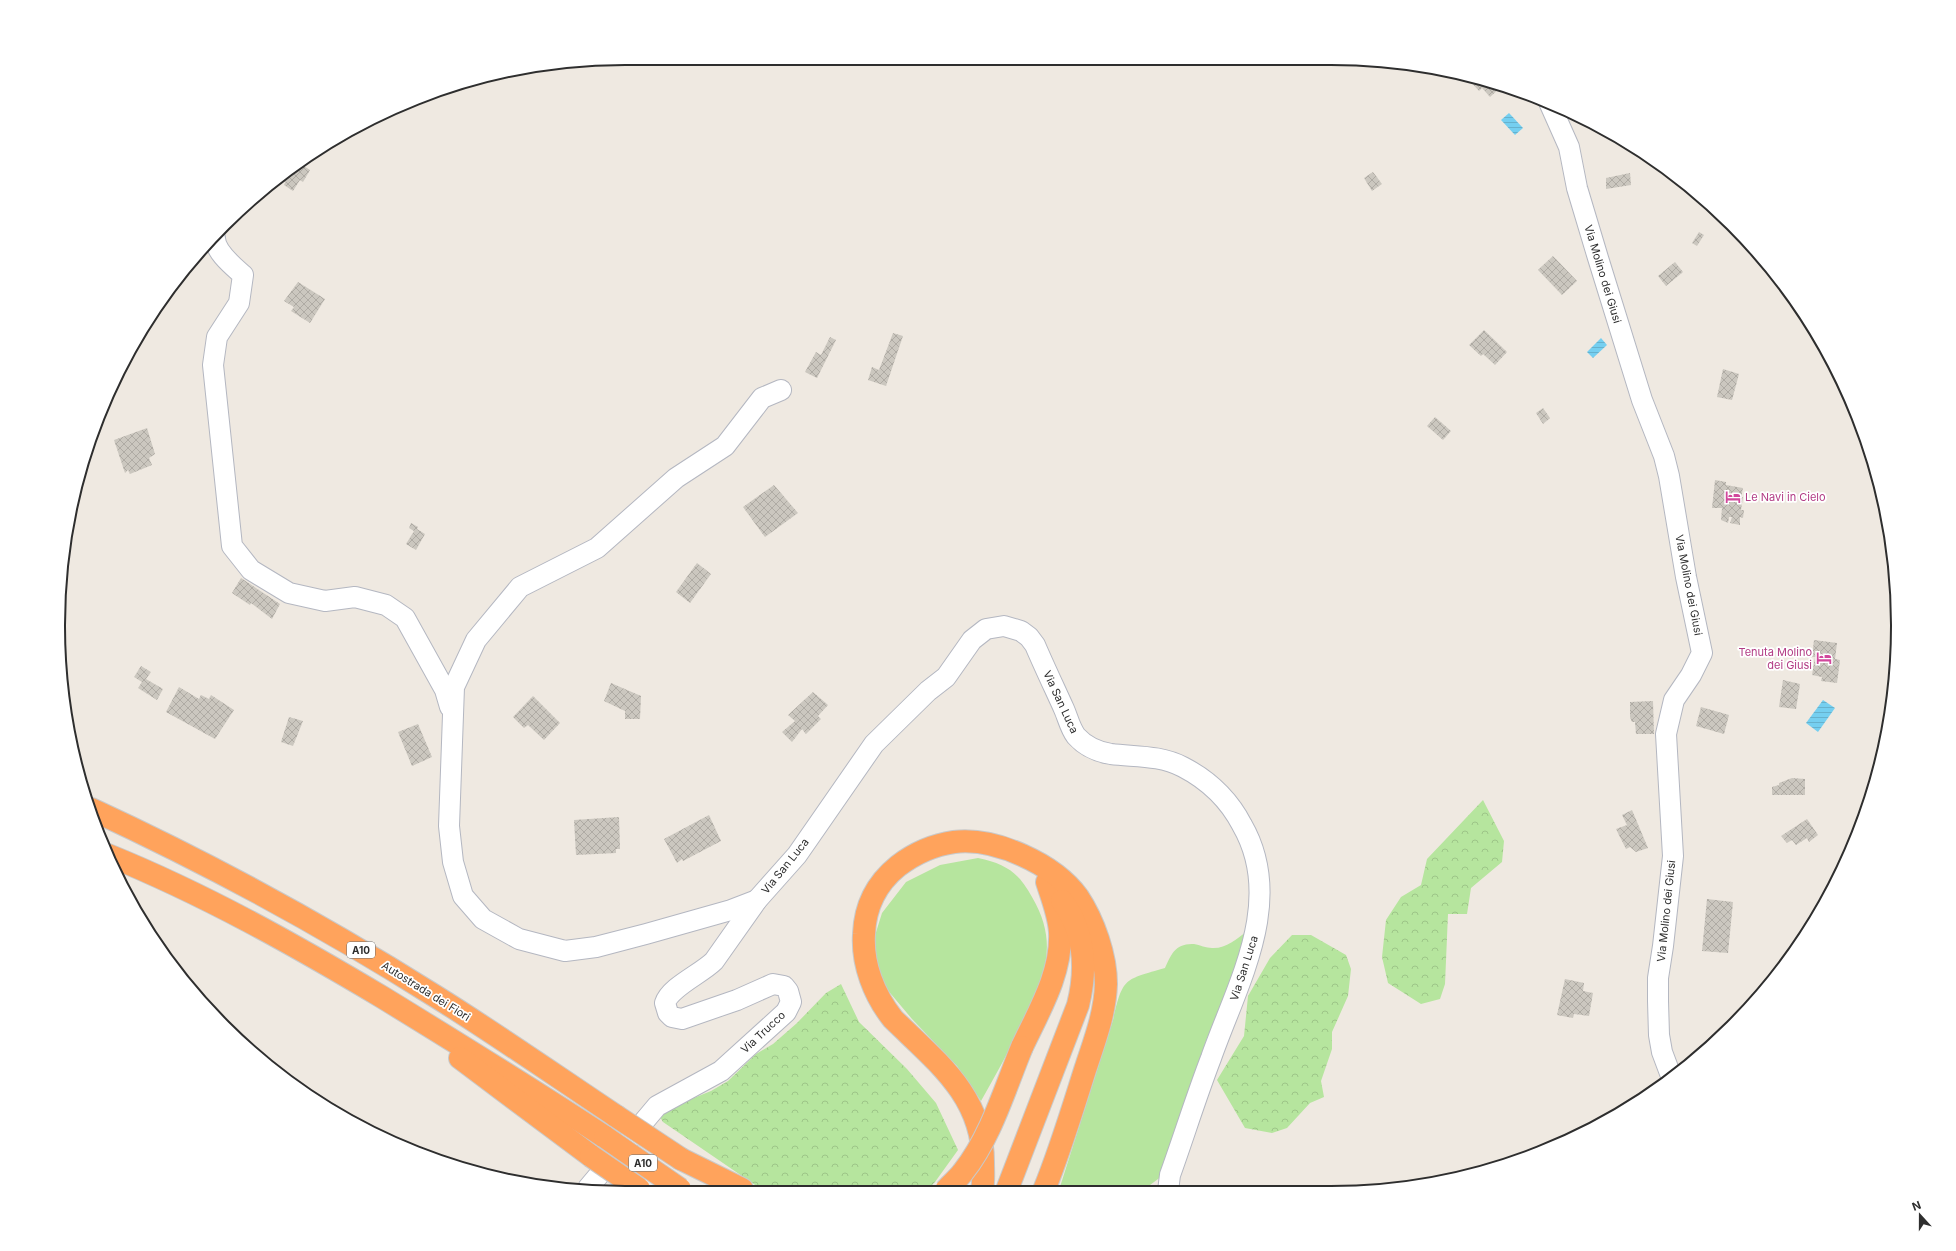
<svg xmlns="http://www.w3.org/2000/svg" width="1956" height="1251" font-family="Inter,sans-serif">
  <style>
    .grass { fill: #b6e59e }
    .forest { fill: url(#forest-crowns) }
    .water { fill: url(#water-rules) }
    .building { fill: url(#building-cross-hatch) }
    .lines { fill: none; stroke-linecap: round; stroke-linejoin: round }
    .lane-casing { stroke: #b4b7c1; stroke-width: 12 }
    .street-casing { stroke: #b4b7c1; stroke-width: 22 }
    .highway-casing { stroke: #c9c9c9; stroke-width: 24 }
    .lane { stroke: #fff; stroke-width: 10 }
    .street { stroke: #fff; stroke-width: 20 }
    .highway { stroke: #ffa35c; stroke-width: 22 }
    .highway-bridge-casing { stroke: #c9c9c9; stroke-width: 24; stroke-linecap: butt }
    .highway-bridge { stroke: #ffa35c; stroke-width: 22 }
    .labels { text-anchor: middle; stroke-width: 3.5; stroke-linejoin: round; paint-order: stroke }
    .shield { fill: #fff; stroke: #6d6d6d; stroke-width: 1 }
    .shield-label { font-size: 10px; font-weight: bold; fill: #2e2e2e }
    .street-label { font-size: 11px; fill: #2e2e2e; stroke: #fff }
    .hotel-label { font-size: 11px; fill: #b23c85; stroke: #fff; text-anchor: start }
    .rim { fill: none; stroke: #2e2e2e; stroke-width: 2 }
  </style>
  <defs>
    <pattern id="forest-crowns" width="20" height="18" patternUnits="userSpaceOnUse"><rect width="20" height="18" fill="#b6e59e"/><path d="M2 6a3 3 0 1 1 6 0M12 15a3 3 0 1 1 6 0" fill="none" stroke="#9dc588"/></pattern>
    <pattern id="water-rules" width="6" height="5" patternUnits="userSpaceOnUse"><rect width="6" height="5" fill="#75cff0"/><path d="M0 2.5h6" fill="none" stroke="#66b2ce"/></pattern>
    <pattern id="building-cross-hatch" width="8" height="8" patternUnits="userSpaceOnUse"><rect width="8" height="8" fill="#cbc7bf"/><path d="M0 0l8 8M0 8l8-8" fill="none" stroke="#afaba4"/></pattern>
  </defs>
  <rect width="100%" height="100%" fill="#efe9e1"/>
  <!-- grass -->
  <g class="grass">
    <path d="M978,858c28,6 40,14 54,39 27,46 13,79 -8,123 -13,28 -28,54 -43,81l-24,-35 -45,-47 -32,-38 -7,-39 9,-29 24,-31 34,-17z"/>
    <path d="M1246,932l-20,68 -19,38 -45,138 -20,15 -83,-1 54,-170c10,-43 11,-40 52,-52 6,-13 10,-25 29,-24 6,1 12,4 18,4 13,1 25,-9 34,-16z"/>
  </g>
  <!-- forest -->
  <g class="forest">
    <polygon points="1483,800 1504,841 1502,862 1471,888 1467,914 1448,914 1445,984 1440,999 1421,1004 1388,983 1382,957 1386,920 1401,897 1421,885 1427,859"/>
    <polygon points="1292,935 1311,935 1346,955 1351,969 1348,996 1332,1032 1332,1049 1321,1081 1324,1097 1310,1103 1287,1128 1272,1133 1245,1128 1217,1080 1244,1036 1248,996 1270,958"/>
    <polygon points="841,984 859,1022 907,1069 936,1103 958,1150 935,1182 927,1190 761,1189 663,1122 660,1117 674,1106 711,1091 728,1081 756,1054 773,1044 797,1023 826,993"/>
  </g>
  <!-- water -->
  <g class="water">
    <polygon points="1509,113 1523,128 1515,135 1501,120"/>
    <polygon points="1601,338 1607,345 1593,358 1587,352"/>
    <polygon points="1823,700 1835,708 1818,732 1806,723"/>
  </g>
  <!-- building -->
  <g class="building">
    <polygon points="1470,81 1486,85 1500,88 1490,97 1482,88 1479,91"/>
    <polygon points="299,163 310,170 303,182 300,180 293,191 284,185 286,180 281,176"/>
    <polygon points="1373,172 1382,184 1372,191 1364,178"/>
    <polygon points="1630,173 1631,185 1606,189 1606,178"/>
    <polygon points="1699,232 1704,235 1697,246 1692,243"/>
    <polygon points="1553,256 1577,281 1562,295 1538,270"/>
    <polygon points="1675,262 1683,272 1666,286 1658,276"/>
    <polygon points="298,282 325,299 310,323 291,311 294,307 284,301"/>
    <polygon points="1484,330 1507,352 1495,365 1483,354 1481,356 1469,345"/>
    <polygon points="893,333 903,336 886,386 868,380 872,367 879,370"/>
    <polygon points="830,337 836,340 817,378 805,372 816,352 821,355"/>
    <polygon points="1723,369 1739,374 1732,400 1717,397"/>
    <polygon points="1543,408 1550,418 1543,424 1536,413"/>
    <polygon points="1435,417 1451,431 1443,440 1427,426"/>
    <polygon points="147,428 155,454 149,458 152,465 130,474 128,470 125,473 114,440"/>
    <polygon points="1715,480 1726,482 1726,485 1743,488 1741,498 1743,497 1741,510 1744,510 1743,518 1740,517 1740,525 1730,523 1732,517 1729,517 1728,523 1721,520 1722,508 1712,508"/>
    <polygon points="774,485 798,513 765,537 743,507"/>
    <polygon points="411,523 418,527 417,529 425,534 416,550 406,544 414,531 409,528"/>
    <polygon points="697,563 711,574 690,603 676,592"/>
    <polygon points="241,578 280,604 272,619 251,603 250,605 232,593"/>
    <polygon points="1814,640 1837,643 1835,659 1840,660 1837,683 1821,681 1822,677 1812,675 1815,657 1812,657"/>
    <polygon points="141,666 151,672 146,679 163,689 157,700 138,688 142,682 134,677"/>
    <polygon points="1783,680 1800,684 1796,709 1779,707"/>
    <polygon points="611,683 641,696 640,719 625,719 625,711 604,701"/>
    <polygon points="179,687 199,699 201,695 209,699 211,695 234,710 215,739 166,712"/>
    <polygon points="813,692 828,705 818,716 821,719 806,734 802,729 792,742 782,732 795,721 788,715"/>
    <polygon points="533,696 560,723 544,740 528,725 524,728 513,717"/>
    <polygon points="1653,701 1654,734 1636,734 1635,722 1632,722 1630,717 1630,702"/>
    <polygon points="1701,707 1729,715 1724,734 1696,726"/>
    <polygon points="289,717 303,721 293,746 281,742"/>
    <polygon points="418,724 432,757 412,766 398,732"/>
    <polygon points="1792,778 1805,779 1805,795 1772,795 1772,787 1779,785 1779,783"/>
    <polygon points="1632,810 1648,848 1636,852 1630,847 1626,849 1616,829 1627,825 1622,815"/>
    <polygon points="709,815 721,841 683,861 682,859 677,863 664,839"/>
    <polygon points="619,817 620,849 616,849 616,853 576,855 574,820"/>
    <polygon points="1807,819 1818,835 1809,842 1807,838 1796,845 1792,840 1787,843 1781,836"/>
    <polygon points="1707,899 1733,902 1728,953 1702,951"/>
    <polygon points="1565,979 1584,983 1583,991 1593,993 1589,1016 1574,1014 1573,1018 1557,1015"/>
  </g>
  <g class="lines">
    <!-- lane casing -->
    <g class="lane-casing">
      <polyline id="lane" points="1694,1060 1718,1038"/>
    </g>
    <!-- street casing -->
    <g class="street-casing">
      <g id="street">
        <polyline points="1549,102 1569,147 1577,188 1598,258 1642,400 1664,456 1669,476 1686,577 1702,653 1691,675 1674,700 1666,734 1673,856 1663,946 1658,978 1658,1001 1659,1035 1662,1052 1671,1076"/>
        <path d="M215,238c0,14 18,28 28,37l-4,28 -22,34 -4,28 19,181 19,24 38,23 36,8 30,-4 31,8 19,13 40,72 5,17"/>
        <polyline points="757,900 731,910 646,934 596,947 565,951 519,939 483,919 463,896 453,862 449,826 454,687 476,640 520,587 597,548 676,478 725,446 762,398 781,390"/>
        <path d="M588,1188l69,-82 64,-35 65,-59 5,-10 -3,-11 -4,-5 -11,-2 -36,16 -55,19 -10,-2 -4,-4 -3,-10c5,-16 36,-29 49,-42l43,-61 40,-45 77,-111 54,-53 18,-14 26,-37 14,-11 18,-3 17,5 8,6 6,8c9,21 19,42 29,64 4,9 6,19 12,27 9,10 22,16 35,18 25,3 49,1 72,13 25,13 46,33 59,58 44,76 -5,159 -31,233 -15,39 -27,78 -41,117l-2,16"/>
      </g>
    </g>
    <!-- highway casing -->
    <g class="highway-casing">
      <g id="highway">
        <path d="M91,809c119,55 233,117 344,187 61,38 121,80 181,120"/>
        <path d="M108,855c96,39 185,89 274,142 75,46 150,92 223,140"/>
        <path d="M1022,1047c17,-36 40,-74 38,-115 -1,-17 -8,-34 -13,-50"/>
        <polyline points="460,1058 591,1156"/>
        <polyline points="681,1159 742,1189"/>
        <path d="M982,1190c2,-9 1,-18 1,-28 0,-66 -46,-100 -90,-143 -19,-24 -31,-55 -29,-85 1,-28 13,-51 34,-68 17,-13 35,-21 56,-24 41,-5 100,22 124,55 16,24 28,59 28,87 -1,31 -12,58 -21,86 -13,41 -25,81 -41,120"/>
        <path d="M1007,1190l71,-185c9,-36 7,-73 -16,-104"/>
      </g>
    </g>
    <!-- lane -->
    <use href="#lane" class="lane"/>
    <!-- street -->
    <use href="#street" class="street"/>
    <!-- highway -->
    <use href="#highway" class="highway"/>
    <!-- highway-bridge casing -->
    <g class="highway-bridge-casing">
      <g id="highway-bridge">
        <polyline points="616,1116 681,1159"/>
        <polyline points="605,1137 680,1189"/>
        <polyline points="591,1156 639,1189"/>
        <path d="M946,1190c5,-6 12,-11 17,-18 28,-35 42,-84 59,-125"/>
      </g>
    </g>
    <!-- highway-bridge -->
    <use href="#highway-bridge" class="highway-bridge"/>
  </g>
  <!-- icons -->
  <defs>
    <g id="hotel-bare" transform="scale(1.2)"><path d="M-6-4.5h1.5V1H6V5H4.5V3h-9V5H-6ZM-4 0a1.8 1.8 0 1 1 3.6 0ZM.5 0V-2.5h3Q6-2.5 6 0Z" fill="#d1479c" stroke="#fff" stroke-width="2.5" paint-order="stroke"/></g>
  </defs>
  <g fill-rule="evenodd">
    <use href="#hotel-bare" x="1733" y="497"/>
    <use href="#hotel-bare" x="1824" y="658"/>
  </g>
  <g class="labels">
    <!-- shield labels -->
    <g class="shield">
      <rect x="347" y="942" width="28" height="16" rx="3"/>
      <rect x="629" y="1155" width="28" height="16" rx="3"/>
    </g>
    <g class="shield-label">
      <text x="361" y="954">A10</text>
      <text x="643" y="1167">A10</text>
    </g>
    <!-- street labels -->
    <g class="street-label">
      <text transform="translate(1603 274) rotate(73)" y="4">Via Molino dei Giusi</text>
      <text transform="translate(1689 585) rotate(79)" y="4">Via Molino dei Giusi</text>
      <text transform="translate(1061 702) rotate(65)" y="4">Via San Luca</text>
      <text transform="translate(785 866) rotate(-51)" y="4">Via San Luca</text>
      <text transform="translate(1666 911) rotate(-84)" y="4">Via Molino dei Giusi</text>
      <text transform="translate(1244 968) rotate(-72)" y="4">Via San Luca</text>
      <text transform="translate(426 991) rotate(32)" y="4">Autostrada dei Fiori</text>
      <text transform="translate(763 1032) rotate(-43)" y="4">Via Trucco</text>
    </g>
    <!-- hotel labels -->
    <g class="hotel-label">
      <text x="1745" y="501">Le Navi in Cielo</text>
      <text x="1812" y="656" text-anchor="end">Tenuta Molino<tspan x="1812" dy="13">dei Giusi</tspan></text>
    </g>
  </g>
  <!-- crop -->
  <path d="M0 0H1956V1251H0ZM625 65H1331A560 560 0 0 1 1891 625V626A560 560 0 0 1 1331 1186H625A560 560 0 0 1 65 626V625A560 560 0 0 1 625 65Z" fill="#fff" fill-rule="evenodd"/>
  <path class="rim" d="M625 65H1331A560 560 0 0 1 1891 625V626A560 560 0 0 1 1331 1186H625A560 560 0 0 1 65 626V625A560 560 0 0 1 625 65Z"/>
  <!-- north arrow -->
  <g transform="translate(1920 1215) rotate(339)" stroke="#ffffff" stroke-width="3" paint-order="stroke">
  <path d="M0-3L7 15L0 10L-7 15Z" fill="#2e2e2e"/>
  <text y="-6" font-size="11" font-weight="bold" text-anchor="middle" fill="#2e2e2e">N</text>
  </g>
</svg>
